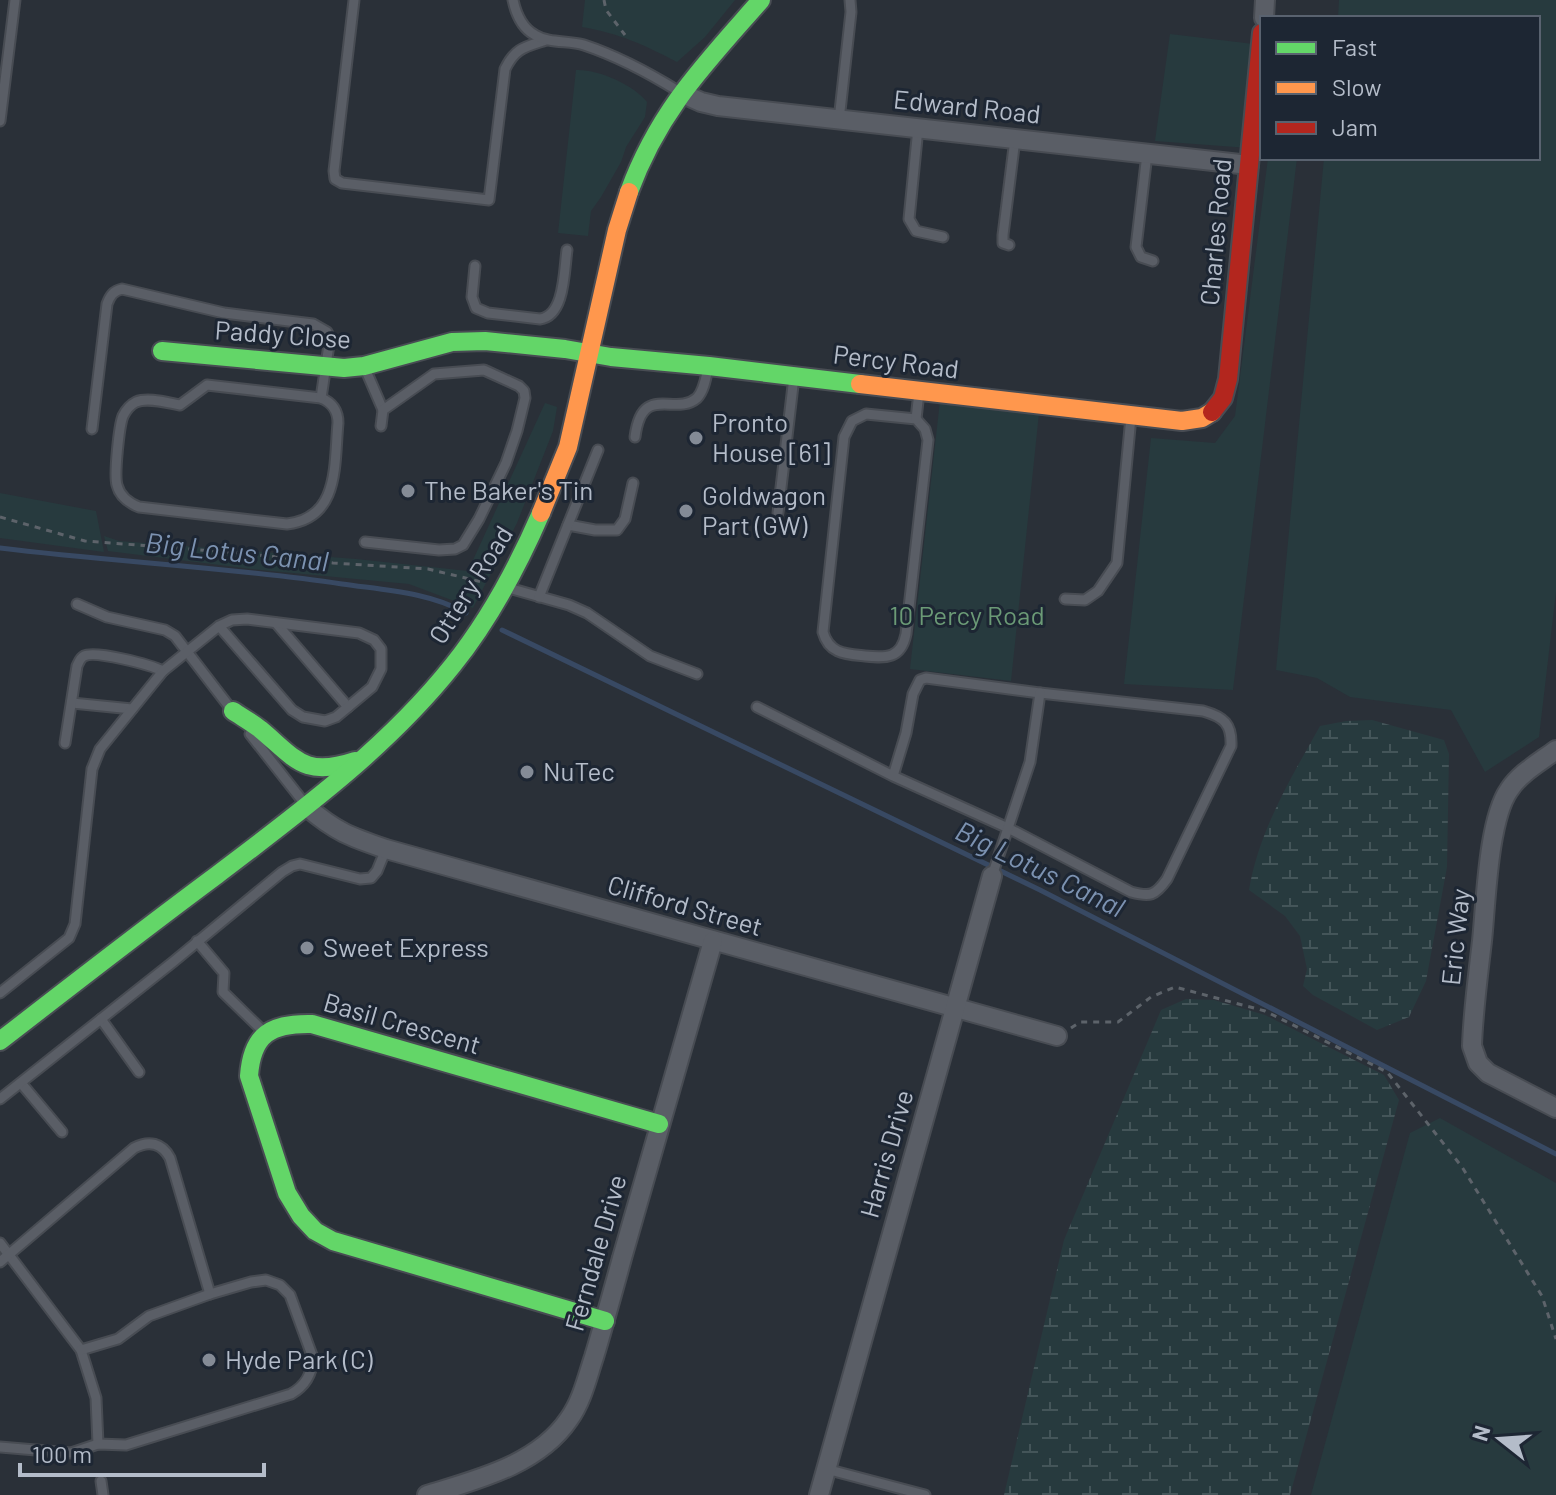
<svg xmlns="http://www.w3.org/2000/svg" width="1556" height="1495" font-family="Barlow,sans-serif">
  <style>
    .green { fill: #273a3e }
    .wetland { fill: url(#wetland-marsh) }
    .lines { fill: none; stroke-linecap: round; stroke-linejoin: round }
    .stream { stroke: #384963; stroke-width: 5 }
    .lane-casing { stroke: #484c53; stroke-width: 13 }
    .street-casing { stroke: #484c53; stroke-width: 22 }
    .fast-casing { stroke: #484c53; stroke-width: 22 }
    .slow-casing { stroke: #484c53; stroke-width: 22 }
    .jam-casing { stroke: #484c53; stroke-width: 22 }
    .path { stroke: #5d636a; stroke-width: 3; stroke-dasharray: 6 6; stroke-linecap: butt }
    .lane { stroke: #5a5e66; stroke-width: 9 }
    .street { stroke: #5a5e66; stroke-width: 18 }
    .fast { stroke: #63d668; stroke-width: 18 }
    .slow { stroke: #ff974d; stroke-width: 18 }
    .jam { stroke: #b3261e; stroke-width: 18 }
    .poi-dot { fill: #848b96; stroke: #1d2633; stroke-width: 3 }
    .labels { text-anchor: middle; stroke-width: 6; stroke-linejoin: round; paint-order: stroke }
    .street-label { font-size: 26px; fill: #b4bcc9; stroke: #1d2633 }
    .poi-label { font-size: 26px; fill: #b4bcc9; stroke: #1d2633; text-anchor: start }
    .park-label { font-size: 26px; fill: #6b9a76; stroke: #1d2633 }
    .water-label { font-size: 28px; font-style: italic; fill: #7c92b1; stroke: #1d2633 }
  </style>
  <defs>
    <pattern id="wetland-marsh" width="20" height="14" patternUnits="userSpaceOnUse" patternTransform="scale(2)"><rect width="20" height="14" fill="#273a3e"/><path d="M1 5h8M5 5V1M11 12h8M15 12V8" fill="none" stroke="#445559"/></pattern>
  </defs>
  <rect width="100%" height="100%" fill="#2a3038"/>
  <!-- green -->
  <g class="green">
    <path d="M585,0h150l-30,37 -28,25c-35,-18 -56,-28 -95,-35z"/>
    <polygon points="1339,0 1556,0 1556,592 1539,737 1485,772 1451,710 1350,697 1317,678 1276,670 1324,158 1538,158 1538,18 1338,18"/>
    <polygon points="1170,34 1262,45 1262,149 1155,141"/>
    <path d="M576,70c22,-1 58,15 71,32l-2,15 -19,30 -5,15 -20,35 -10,14 -3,25 -30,-3z"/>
    <polygon points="1268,158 1297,158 1233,690 1124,684 1151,438 1215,443 1235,416"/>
    <polygon points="940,401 1039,413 1011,681 910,669"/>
    <polygon points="545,403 557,407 553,431 517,523 473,608 409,584 261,570 108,551 104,536 119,541 356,559 468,571"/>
    <polygon points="0,493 96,511 104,552 0,538"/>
    <polygon points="1440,1118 1556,1183 1556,1495 1311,1495 1410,1133"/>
  </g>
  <!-- wetland -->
  <g class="wetland">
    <path d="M1372,720l72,20 5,14 -2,113 -21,114 -17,36 -32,13 -64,-35 -10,-9 4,-17 -7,-33 -15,-20 -36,-26c10,-60 42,-112 71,-164l26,-5z"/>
    <polygon points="1186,999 1214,1000 1265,1015 1384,1075 1399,1100 1290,1495 1004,1495 1064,1240 1161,1010"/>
  </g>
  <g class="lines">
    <!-- stream -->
    <g class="stream">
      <path d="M0,548c114,14 228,19 342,36 41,6 87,8 124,29"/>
      <polyline points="502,630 1040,890 1556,1154"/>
    </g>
    <!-- lane casing -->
    <g class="lane-casing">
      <g id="lane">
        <path d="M354,0l-20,171 1,8 7,4 147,17 16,-131c10,-21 20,-22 41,-29"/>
        <path d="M513,0c3,14 9,28 22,35 15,9 33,5 49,10 33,11 65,28 94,46"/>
        <polyline points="839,120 851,12 850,0"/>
        <polyline points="0,121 15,0"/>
        <polyline points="918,128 909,219 916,231 943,237"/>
        <polyline points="1147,154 1136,247 1141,257 1153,261"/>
        <polyline points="1009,245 1003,243 1003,235 1015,139"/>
        <path d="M475,266l-3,31 4,11 12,5 52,6c25,-3 24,-49 27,-69"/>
        <polyline points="364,366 383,410"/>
        <path d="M207,385l114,13c12,5 17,13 17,25 -4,41 2,95 -51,101l-148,-17c-10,-4 -19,-10 -22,-22 -3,-10 2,-59 6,-69 3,-6 7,-11 13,-14 12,-5 32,1 44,3z"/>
        <path d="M866,414l50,5 9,10 3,11 -22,194c-5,25 -20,24 -41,22 -19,-2 -36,-2 -42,-24l21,-195 8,-16z"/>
        <polyline points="916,419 919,392"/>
        <path d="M92,429l15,-125c3,-8 6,-13 15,-15l102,24 89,11 14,8 3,6 -9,60"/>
        <path d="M635,437c7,-55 40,-20 62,-39 7,-7 9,-21 11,-30"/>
        <polyline points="778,513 794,377"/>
        <polyline points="568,525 595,530 617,530 625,519 633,483"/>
        <polyline points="365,542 439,550 455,549 463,545 479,519 506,463 517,431 525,398 524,391 519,386 484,370 434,374 383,410 381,426"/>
        <polyline points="505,587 569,605 587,613 650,656 697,674"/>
        <polyline points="539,597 598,450"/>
        <polyline points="1065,599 1085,600 1098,591 1117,563 1131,417"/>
        <polyline points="77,604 107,617 165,630 175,636 231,709"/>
        <polyline points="276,623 348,707"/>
        <polyline points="72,703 132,709"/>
        <path d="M757,707l136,69 115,52 123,64c19,5 24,4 36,-13l64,-133c1,-22 -7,-29 -28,-35l-163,-18 -114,-15 -6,2 -7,14 -7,39 -13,43"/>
        <polyline points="250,734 305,804"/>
        <path d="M65,743l12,-77c2,-4 3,-8 7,-10 11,-6 67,9 79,15"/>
        <polyline points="992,876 1030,762 1040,693"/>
        <polyline points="197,941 224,973 223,992 265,1033"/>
        <polyline points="0,993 69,938 75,924 92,769 100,749 163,671 219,626 232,620 247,619 359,633 374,640 381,649 381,669 372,687 336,717 325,721 303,717 292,710 219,626"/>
        <polyline points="101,1019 139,1072"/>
        <polyline points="21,1083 62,1132"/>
        <polyline points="0,1099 173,962 282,872 292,866 300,864 360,879 371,878 377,871 386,849"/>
        <polyline points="0,1243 81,1350 96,1398 98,1444"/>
        <path d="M0,1262l134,-114c15,-8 28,-5 36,10l40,136"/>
        <path d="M0,1447l71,6 27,-9 28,1 165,-51c14,-8 21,-19 22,-36l-23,-63 -10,-10 -14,-5 -15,2 -41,12 -61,22 -31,23 -37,11"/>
        <polyline points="826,1469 925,1495"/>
        <polyline points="101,1481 103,1495"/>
      </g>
    </g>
    <!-- street casing -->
    <g class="street-casing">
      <g id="street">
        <polyline points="1264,18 1265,0"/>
        <polyline points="681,93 701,102 718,106 1249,165"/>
        <path d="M1556,750c-16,12 -36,23 -47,40 -21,30 -23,113 -27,151 -4,35 -9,71 -10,105l6,17 10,10 68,35"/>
        <path d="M307,807c29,25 44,30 79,42l671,187"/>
        <path d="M427,1495c49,-15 111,-30 142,-76 13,-18 18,-41 25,-62 10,-33 19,-66 28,-99 30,-106 60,-212 91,-317"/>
        <polyline points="819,1495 992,876"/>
      </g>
    </g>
    <!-- fast casing -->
    <g class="fast-casing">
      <g id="fast">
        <path d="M629,192c30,-82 76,-128 132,-192"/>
        <polyline points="162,351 344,368 364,366 452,342 485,341 565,349 611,357 709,366 860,384"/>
        <path d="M233,711c9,6 18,11 27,18 36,30 44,49 95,32"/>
        <path d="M0,1041c72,-56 144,-112 217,-166 84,-64 170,-127 236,-210 36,-45 65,-99 88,-152"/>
        <path d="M605,1321l-272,-80 -18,-10 -14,-15 -14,-23 -38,-117c3,-42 22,-53 63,-52l347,100"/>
      </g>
    </g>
    <!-- slow casing -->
    <g class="slow-casing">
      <g id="slow">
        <polyline points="860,384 1182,421 1202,418 1212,412"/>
        <polyline points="541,513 568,447 617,230 629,192"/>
      </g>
    </g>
    <!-- jam casing -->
    <g class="jam-casing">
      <polyline id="jam" points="1212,412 1223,398 1228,379 1262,33"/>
    </g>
    <!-- path -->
    <g class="path">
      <polyline points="604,0 606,10 625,35"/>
      <polyline points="0,517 85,541 240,553 333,563 428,569 482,582"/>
      <polyline points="1071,1028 1080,1022 1118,1022 1151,997 1175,987 1265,1011 1387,1072 1462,1167 1542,1296 1556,1339"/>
    </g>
    <!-- lane -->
    <use href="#lane" class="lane"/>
    <!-- street -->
    <use href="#street" class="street"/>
    <!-- fast -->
    <use href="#fast" class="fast"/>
    <!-- slow -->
    <use href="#slow" class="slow"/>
    <!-- jam -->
    <use href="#jam" class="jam"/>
  </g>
  <!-- markers -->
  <g class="poi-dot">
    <circle cx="696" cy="438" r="8"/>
    <circle cx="408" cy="491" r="8"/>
    <circle cx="686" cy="511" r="8"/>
    <circle cx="527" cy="772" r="8"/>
    <circle cx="307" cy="948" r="8"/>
    <circle cx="209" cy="1360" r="8"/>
  </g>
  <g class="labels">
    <!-- street labels -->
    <g class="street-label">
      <text transform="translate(967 107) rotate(6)" y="9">Edward Road</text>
      <text transform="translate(1216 232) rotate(-85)" y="9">Charles Road</text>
      <text transform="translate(283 335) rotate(4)" y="9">Paddy Close</text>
      <text transform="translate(896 362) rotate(7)" y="9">Percy Road</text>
      <text transform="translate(471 585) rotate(-58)" y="9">Ottery Road</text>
      <text transform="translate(685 906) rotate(16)" y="9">Clifford Street</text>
      <text transform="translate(1456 937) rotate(-84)" y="9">Eric Way</text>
      <text transform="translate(402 1024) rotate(16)" y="9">Basil Crescent</text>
      <text transform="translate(887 1154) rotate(-74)" y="9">Harris Drive</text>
      <text transform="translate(596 1253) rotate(-74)" y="9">Ferndale Drive</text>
    </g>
    <!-- poi labels -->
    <g class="poi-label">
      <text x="712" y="432">Pronto<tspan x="712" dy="30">House [61]</tspan></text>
      <text x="424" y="500">The Baker's Tin</text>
      <text x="702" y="505">Goldwagon<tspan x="702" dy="30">Part (GW)</tspan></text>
      <text x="543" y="781">NuTec</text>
      <text x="323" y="957">Sweet Express</text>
      <text x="225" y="1369">Hyde Park (C)</text>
    </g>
    <!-- park labels -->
    <g class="park-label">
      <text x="967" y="625">10 Percy Road</text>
    </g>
    <!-- water labels -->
    <g class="water-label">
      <text transform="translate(237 552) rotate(6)" y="10">Big Lotus Canal</text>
      <text transform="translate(1040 869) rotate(26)" y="10">Big Lotus Canal</text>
    </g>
  </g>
  <!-- legend -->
  <rect x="1260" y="16" width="280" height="144" fill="#1d2633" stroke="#59626f" stroke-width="2"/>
  <rect x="1276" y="42" width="40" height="12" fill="#63d668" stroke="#59626f" stroke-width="2"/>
  <text x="1332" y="56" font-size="24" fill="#b4bcc9">Fast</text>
  <rect x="1276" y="82" width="40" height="12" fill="#ff974d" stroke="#59626f" stroke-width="2"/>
  <text x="1332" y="96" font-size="24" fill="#b4bcc9">Slow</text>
  <rect x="1276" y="122" width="40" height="12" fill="#b3261e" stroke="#59626f" stroke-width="2"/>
  <text x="1332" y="136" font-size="24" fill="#b4bcc9">Jam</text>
  <!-- north arrow -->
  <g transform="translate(1500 1439) rotate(287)" stroke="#1d2633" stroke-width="6" paint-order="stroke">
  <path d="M0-6L14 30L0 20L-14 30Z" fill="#b4bcc9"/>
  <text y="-12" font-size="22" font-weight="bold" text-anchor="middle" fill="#b4bcc9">N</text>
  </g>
  <!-- scale -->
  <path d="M20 1463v12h244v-12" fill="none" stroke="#b4bcc9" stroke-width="4"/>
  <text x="32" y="1463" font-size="24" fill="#b4bcc9" stroke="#1d2633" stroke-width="6" paint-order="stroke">100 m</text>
</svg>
